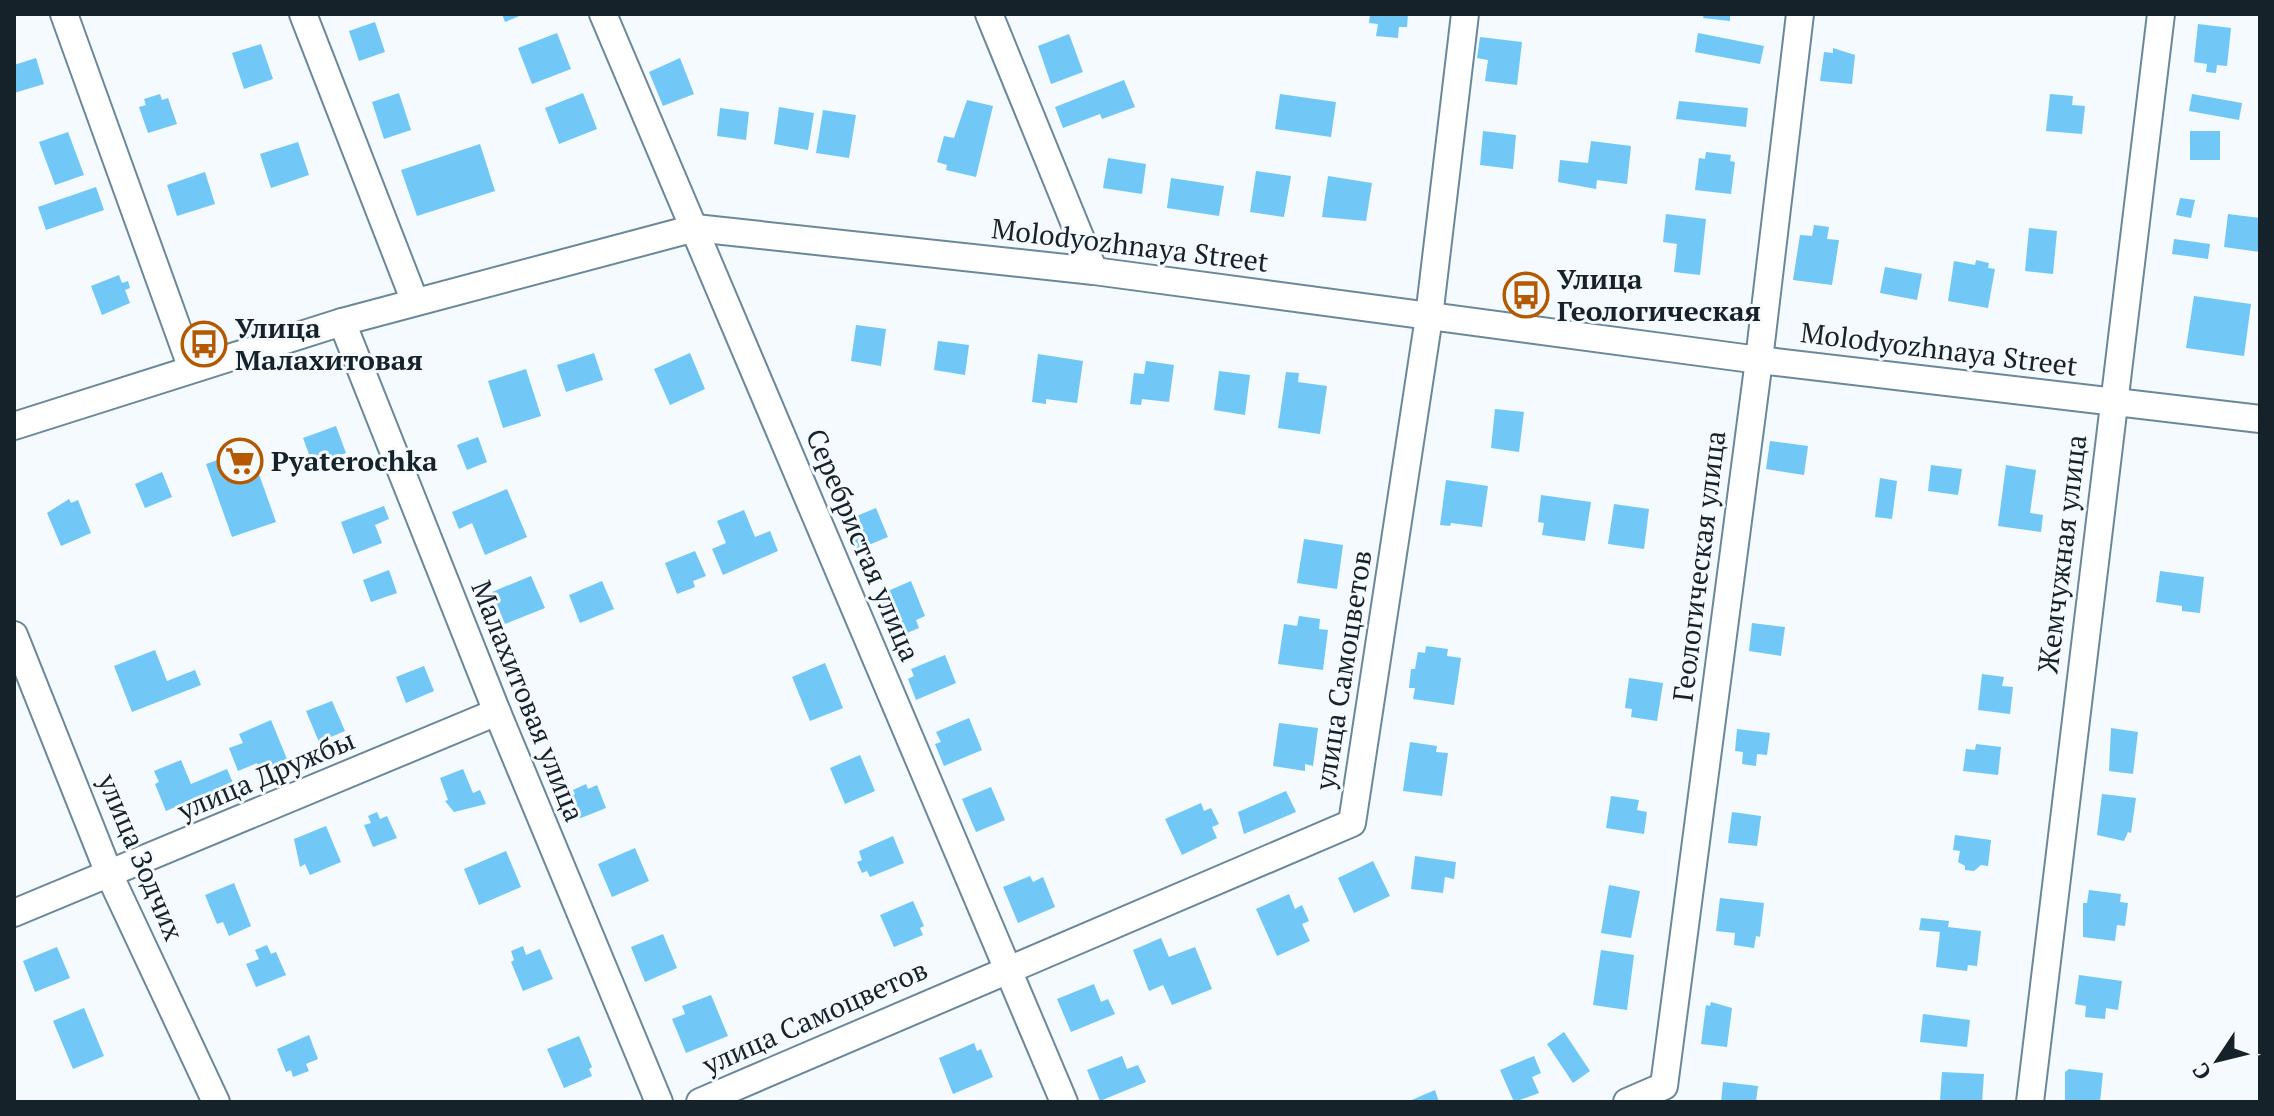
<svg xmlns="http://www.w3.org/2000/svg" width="2274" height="1116" font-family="'PT Serif',serif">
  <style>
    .building { fill: #71c8f6 }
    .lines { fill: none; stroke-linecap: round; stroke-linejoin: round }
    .minor-casing { stroke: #6a8899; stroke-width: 30 }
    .minor { stroke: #fff; stroke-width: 26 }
    .labels { text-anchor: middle; stroke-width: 6; stroke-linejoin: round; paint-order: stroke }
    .street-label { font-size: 28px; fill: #162229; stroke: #f4fafe }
    .poi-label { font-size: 28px; font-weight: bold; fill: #162229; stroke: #f4fafe; text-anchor: start }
  </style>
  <rect width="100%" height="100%" fill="#f4fafe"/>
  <!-- building -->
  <g class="building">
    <polygon points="502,14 524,14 505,22"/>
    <polygon points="1370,14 1408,14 1407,27 1399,27 1398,38 1376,36 1378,24 1369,23"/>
    <polygon points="1704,14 1730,14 1730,21 1703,18"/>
    <polygon points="375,22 385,52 359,61 349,31"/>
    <polygon points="2198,24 2231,28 2227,66 2217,65 2216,73 2206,72 2207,64 2194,62"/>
    <polygon points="557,33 571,69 532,84 518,48"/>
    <polygon points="1698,33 1764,46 1760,64 1695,52"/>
    <polygon points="1069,34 1083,72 1051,84 1038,46"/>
    <polygon points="1480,37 1522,42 1517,85 1485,81 1488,60 1477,58"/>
    <polygon points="261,44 273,79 244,89 232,53"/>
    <polygon points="1833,48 1855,55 1852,84 1820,81 1824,52 1833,53"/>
    <polygon points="36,58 44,84 14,93 14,65"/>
    <polygon points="680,58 694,94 663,106 649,72"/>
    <polygon points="1124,80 1135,107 1102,119 1100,114 1063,128 1055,107"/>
    <polygon points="399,93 411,130 384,139 372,102"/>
    <polygon points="583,93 597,129 559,144 545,108"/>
    <polygon points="160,94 162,100 168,98 177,124 148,133 139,107 146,105 144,99"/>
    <polygon points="1280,94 1336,102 1331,137 1275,129"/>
    <polygon points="2050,94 2073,96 2072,105 2085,106 2082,134 2046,131"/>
    <polygon points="2192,94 2242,103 2239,120 2189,111"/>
    <polygon points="967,100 993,106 976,177 946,170 947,165 937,162 944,136 954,138"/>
    <polygon points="1679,101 1748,108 1746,127 1676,119"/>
    <polygon points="779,107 814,113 808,150 774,144"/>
    <polygon points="720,108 749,112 746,140 717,136"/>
    <polygon points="823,110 856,115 849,158 816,153"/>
    <polygon points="1483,131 1516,135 1513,169 1480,165"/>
    <rect x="2190" y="131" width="30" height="29"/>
    <polygon points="68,132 84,175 55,185 39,142"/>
    <polygon points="1591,141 1631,146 1627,184 1597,180 1596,189 1558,182 1560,160 1588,163"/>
    <polygon points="298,142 309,175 271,188 260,154"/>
    <polygon points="480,144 495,191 417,216 401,170"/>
    <polygon points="1706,152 1731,155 1730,161 1735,162 1731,194 1695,190 1699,158 1705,159"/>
    <polygon points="1108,158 1146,164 1142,194 1103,188"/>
    <polygon points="1256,171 1291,176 1284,217 1250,212"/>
    <polygon points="205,172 215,204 177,216 167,185"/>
    <polygon points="1328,176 1372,183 1366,221 1322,217"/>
    <polygon points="1171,178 1224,186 1219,216 1167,208"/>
    <polygon points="96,187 104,210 46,230 38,207"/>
    <polygon points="2180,198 2195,200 2191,218 2176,215"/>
    <polygon points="1666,214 1706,219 1700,275 1674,272 1677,244 1663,242"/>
    <polygon points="2228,214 2260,218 2260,252 2224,247"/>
    <polygon points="1814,225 1829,227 1827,239 1839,240 1832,285 1793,280 1800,235 1812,236"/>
    <polygon points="2029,228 2057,231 2053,274 2025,271"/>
    <polygon points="2174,239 2210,244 2208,259 2172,254"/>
    <polygon points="1976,260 1989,263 1988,268 1995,269 1988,308 1948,301 1954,261 1975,265"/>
    <polygon points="1885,267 1922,274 1917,300 1880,293"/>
    <polygon points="119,275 122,283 128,281 130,288 125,290 130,303 102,315 91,286"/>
    <polygon points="2194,296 2251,304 2244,356 2186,348"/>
    <polygon points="856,325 886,329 881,366 851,361"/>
    <polygon points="938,341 969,345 965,375 934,370"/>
    <polygon points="594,353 603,380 566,392 557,365"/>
    <polygon points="690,353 705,389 670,405 654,369"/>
    <polygon points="1038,354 1083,361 1077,403 1046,399 1046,404 1032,402"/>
    <polygon points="1146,361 1174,365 1169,402 1142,399 1141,405 1130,404 1134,373 1144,374"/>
    <polygon points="526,369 541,416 503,428 488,381"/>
    <polygon points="1219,371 1250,375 1245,415 1214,410"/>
    <polygon points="1286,372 1299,373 1298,382 1327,386 1320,434 1278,428"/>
    <polygon points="1495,409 1524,412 1519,452 1491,448"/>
    <polygon points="336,426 346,453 313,465 303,438"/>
    <polygon points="478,437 487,462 467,470 457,445"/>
    <polygon points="1770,441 1808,446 1804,475 1766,469"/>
    <polygon points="250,449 276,522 232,537 206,464"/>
    <polygon points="1931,465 1962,469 1958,495 1928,491"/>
    <polygon points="2006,465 2036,470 2030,513 2043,515 2041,532 1998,526"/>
    <polygon points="162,472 172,497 145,508 135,484"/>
    <polygon points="1880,478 1897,481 1892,519 1875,517"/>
    <polygon points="1446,480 1488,486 1482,527 1451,523 1450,526 1440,525"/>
    <polygon points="507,489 527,537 485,555 472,523 459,529 452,512"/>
    <polygon points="1541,495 1591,502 1585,541 1542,535 1544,523 1538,522"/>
    <polygon points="69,499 71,503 78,500 91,533 61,546 47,513"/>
    <polygon points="1614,504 1649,509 1644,549 1608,544"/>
    <polygon points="384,506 389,519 375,525 382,543 353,554 341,522"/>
    <polygon points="876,508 888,537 854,551 842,522"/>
    <polygon points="744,510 755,537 770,531 778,551 723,575 712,549 726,543 717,521"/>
    <polygon points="1304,539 1343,545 1337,589 1297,583"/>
    <polygon points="695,551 706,576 693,581 695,587 677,594 665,563"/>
    <polygon points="389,570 397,593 371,602 363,580"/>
    <polygon points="2160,571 2204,577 2200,613 2182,611 2182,606 2156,602"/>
    <polygon points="531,576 545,608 505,624 492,592"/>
    <polygon points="602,581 614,609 580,623 569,595"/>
    <polygon points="911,581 925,616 916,620 919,628 895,638 892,629 888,631 874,597"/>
    <polygon points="1299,616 1320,619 1319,629 1328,630 1323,670 1278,664 1284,624 1297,626"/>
    <polygon points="1752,623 1785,627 1781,656 1749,651"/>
    <polygon points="1426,646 1448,649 1447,656 1461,658 1454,705 1413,699 1415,688 1409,688 1411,669 1415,669 1418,652 1425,653"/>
    <polygon points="155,650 167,681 195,670 201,685 132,712 114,666"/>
    <polygon points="945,655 956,683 916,700 908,679 914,676 911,669"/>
    <polygon points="825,663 843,708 810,721 792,677"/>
    <polygon points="424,666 434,691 406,703 396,677"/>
    <polygon points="1982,674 2004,677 2002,686 2013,687 2010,714 1978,710"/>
    <polygon points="1629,678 1663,683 1657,721 1631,717 1632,709 1625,708"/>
    <polygon points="332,701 345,731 319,742 306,711"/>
    <polygon points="969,718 982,750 944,766 935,744 941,742 936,732"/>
    <polygon points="271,720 287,759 260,770 257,763 238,771 229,748 243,743 239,734"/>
    <polygon points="1279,723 1318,728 1313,766 1305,764 1305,771 1273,766"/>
    <polygon points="2111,728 2138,732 2133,774 2109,771"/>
    <polygon points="1737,729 1770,733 1767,755 1757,754 1756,766 1742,764 1743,752 1735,751"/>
    <polygon points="1410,742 1437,746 1436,752 1448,753 1442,796 1403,791"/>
    <polygon points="1976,744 2001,747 1998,775 1963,771 1966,749 1975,750"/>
    <polygon points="860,755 875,791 845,804 830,768"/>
    <polygon points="181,760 191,784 227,769 233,783 166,811 155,784 159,782 154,771"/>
    <polygon points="463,769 473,793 480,790 486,804 454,812 445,801 448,800 440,778"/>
    <polygon points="586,784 588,789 597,785 606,808 576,820 567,798 575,794 573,790"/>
    <polygon points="991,787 1005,820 976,832 962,799"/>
    <polygon points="1286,791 1296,812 1244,834 1238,812"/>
    <polygon points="2102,794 2136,798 2131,833 2128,832 2124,841 2097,835"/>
    <polygon points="1611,796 1639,800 1637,810 1647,812 1644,834 1606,828"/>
    <polygon points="1201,803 1204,811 1211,808 1219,824 1212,827 1217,838 1182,855 1165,819"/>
    <polygon points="377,812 380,819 387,816 397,838 373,847 364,825 371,823 368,816"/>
    <polygon points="1732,812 1761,816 1757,846 1728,843"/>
    <polygon points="326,826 341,862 310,875 305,864 300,867 294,839"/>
    <polygon points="1955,835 1991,840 1988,866 1981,865 1974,871 1965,870 1965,866 1958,862 1960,851 1953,850"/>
    <polygon points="893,836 904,863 870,877 867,871 862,873 857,862 862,860 859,851"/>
    <polygon points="635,848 649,881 612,897 598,864"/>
    <polygon points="506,851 521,887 479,905 464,869"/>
    <polygon points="1415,856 1456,862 1454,879 1445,877 1443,893 1411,889"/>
    <polygon points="1373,861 1390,896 1354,913 1338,878"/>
    <polygon points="1030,876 1033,882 1043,877 1055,907 1018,923 1003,887"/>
    <polygon points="234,883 251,926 229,936 223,922 217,924 205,895"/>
    <polygon points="1609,885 1640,891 1631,938 1601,933"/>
    <polygon points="2089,890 2121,894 2120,902 2128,903 2125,926 2117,925 2115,941 2083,937 2083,903 2087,903"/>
    <polygon points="1289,894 1295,909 1302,905 1309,921 1302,924 1310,941 1277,956 1256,909"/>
    <polygon points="1720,898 1764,903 1760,937 1756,936 1754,948 1734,945 1735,933 1716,931"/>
    <polygon points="913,901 924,926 920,928 923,935 894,947 880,915"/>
    <polygon points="1921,918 1949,921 1948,927 1981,931 1977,966 1968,965 1967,971 1936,967 1940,932 1919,930"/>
    <polygon points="663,934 677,968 645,982 631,947"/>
    <polygon points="1161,938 1169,957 1195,947 1212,989 1172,1005 1163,985 1149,991 1133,950"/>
    <polygon points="267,945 271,954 276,952 286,975 256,987 246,964 259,959 255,950"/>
    <polygon points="523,946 526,955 540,949 553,979 523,991 511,962 514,960 511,951"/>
    <polygon points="57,947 70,978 35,992 23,961"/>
    <polygon points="1601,950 1634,955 1627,1010 1593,1005"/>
    <polygon points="2079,975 2122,981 2118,1010 2106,1008 2105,1019 2085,1017 2086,1006 2075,1004"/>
    <polygon points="1094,984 1101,1002 1108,999 1115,1014 1071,1032 1057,999"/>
    <polygon points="711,995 728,1036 686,1053 672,1019 685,1014 682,1006"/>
    <polygon points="1711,1002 1732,1008 1727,1047 1701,1044 1706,1005 1710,1006"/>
    <polygon points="84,1008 104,1056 73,1069 53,1021"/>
    <polygon points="1923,1014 1970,1020 1967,1047 1920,1042"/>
    <polygon points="1564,1032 1590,1071 1573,1083 1547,1044"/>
    <polygon points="309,1035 318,1059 306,1064 309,1071 293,1077 291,1070 286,1072 277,1049"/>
    <polygon points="579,1036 592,1067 589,1069 592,1076 564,1088 547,1049"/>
    <polygon points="974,1043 977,1051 981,1049 993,1077 953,1094 939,1058"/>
    <polygon points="1122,1056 1127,1069 1138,1065 1146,1082 1100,1101 1087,1070"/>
    <polygon points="1534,1056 1541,1073 1532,1077 1539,1093 1514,1102 1500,1070"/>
    <polygon points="2069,1069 2103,1073 2100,1102 2065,1100 2065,1072"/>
    <polygon points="1942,1072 1984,1074 1982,1102 1940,1101"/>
    <polygon points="1723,1082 1758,1086 1756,1102 1721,1102"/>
    <polygon points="1435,1090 1439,1102 1407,1102"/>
  </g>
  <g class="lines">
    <!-- minor casing -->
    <g class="minor-casing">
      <g id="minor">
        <polyline points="64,14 192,369"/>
        <polyline points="303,14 415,302"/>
        <polyline points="603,14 1064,1102"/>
        <polyline points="989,14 1094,271"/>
        <polyline points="342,322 497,712 659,1102"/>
        <polyline points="14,426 342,322 695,228 1094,271 1759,360 2260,419"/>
        <polyline points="14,635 110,876 216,1102"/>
        <polyline points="14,913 497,712"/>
        <polyline points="700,1102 1352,823 1429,317 1465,14"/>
        <polyline points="1627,1102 1664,1086 1759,360 1800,14"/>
        <polyline points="2030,1102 2161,14"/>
      </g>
    </g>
    <!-- minor -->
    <use href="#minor" class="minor"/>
  </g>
  <!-- icons -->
  <defs>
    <g id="bus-ring" transform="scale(2.3)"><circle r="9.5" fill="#f4fafe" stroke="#b55900" stroke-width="1.5"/><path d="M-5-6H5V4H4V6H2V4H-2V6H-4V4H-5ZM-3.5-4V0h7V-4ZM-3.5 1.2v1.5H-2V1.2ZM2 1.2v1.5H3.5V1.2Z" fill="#b55900"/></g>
    <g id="supermarket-ring" transform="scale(2.3)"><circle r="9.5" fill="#f4fafe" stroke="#b55900" stroke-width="1.5"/><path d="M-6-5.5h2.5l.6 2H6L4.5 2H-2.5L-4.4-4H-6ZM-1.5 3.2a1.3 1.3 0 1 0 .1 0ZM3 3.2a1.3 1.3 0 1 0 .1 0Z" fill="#b55900"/></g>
  </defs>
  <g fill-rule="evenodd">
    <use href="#bus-ring" x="1526" y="295"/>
    <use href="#bus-ring" x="204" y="344"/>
    <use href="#supermarket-ring" x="240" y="461"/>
  </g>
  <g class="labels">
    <!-- street labels -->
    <g class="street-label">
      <text transform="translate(1130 245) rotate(7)" y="10">Molodyozhnaya Street</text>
      <text transform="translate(1939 349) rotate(7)" y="10">Molodyozhnaya Street</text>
      <text transform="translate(863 545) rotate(67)" y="10">Серебристая улица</text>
      <text transform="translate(2062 554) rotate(-83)" y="10">Жемчужная улица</text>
      <text transform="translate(1699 566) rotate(-83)" y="10">Геологическая улица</text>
      <text transform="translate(1343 670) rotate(-81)" y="10">улица Самоцветов</text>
      <text transform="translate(528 701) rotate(68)" y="10">Малахитовая улица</text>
      <text transform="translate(266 775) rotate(-23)" y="10">улица Дружбы</text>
      <text transform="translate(141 857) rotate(67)" y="10">улица Зодчих</text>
      <text transform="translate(815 1017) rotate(-24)" y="10">улица Самоцветов</text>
    </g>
    <!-- poi labels -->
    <g class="poi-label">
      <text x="1557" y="289">Улица<tspan x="1557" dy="32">Геологическая</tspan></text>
      <text x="235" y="338">Улица<tspan x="235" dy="32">Малахитовая</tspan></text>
      <text x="271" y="471">Pyaterochka</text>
    </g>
  </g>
  <!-- border -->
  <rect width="2274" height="1116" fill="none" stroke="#162229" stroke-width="32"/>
  <!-- north arrow -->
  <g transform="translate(2218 1060) rotate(235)" stroke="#f4fafe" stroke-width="6" paint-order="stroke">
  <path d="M0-6L14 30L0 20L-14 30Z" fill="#162229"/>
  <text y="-12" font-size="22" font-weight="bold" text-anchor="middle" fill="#162229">С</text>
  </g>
</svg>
